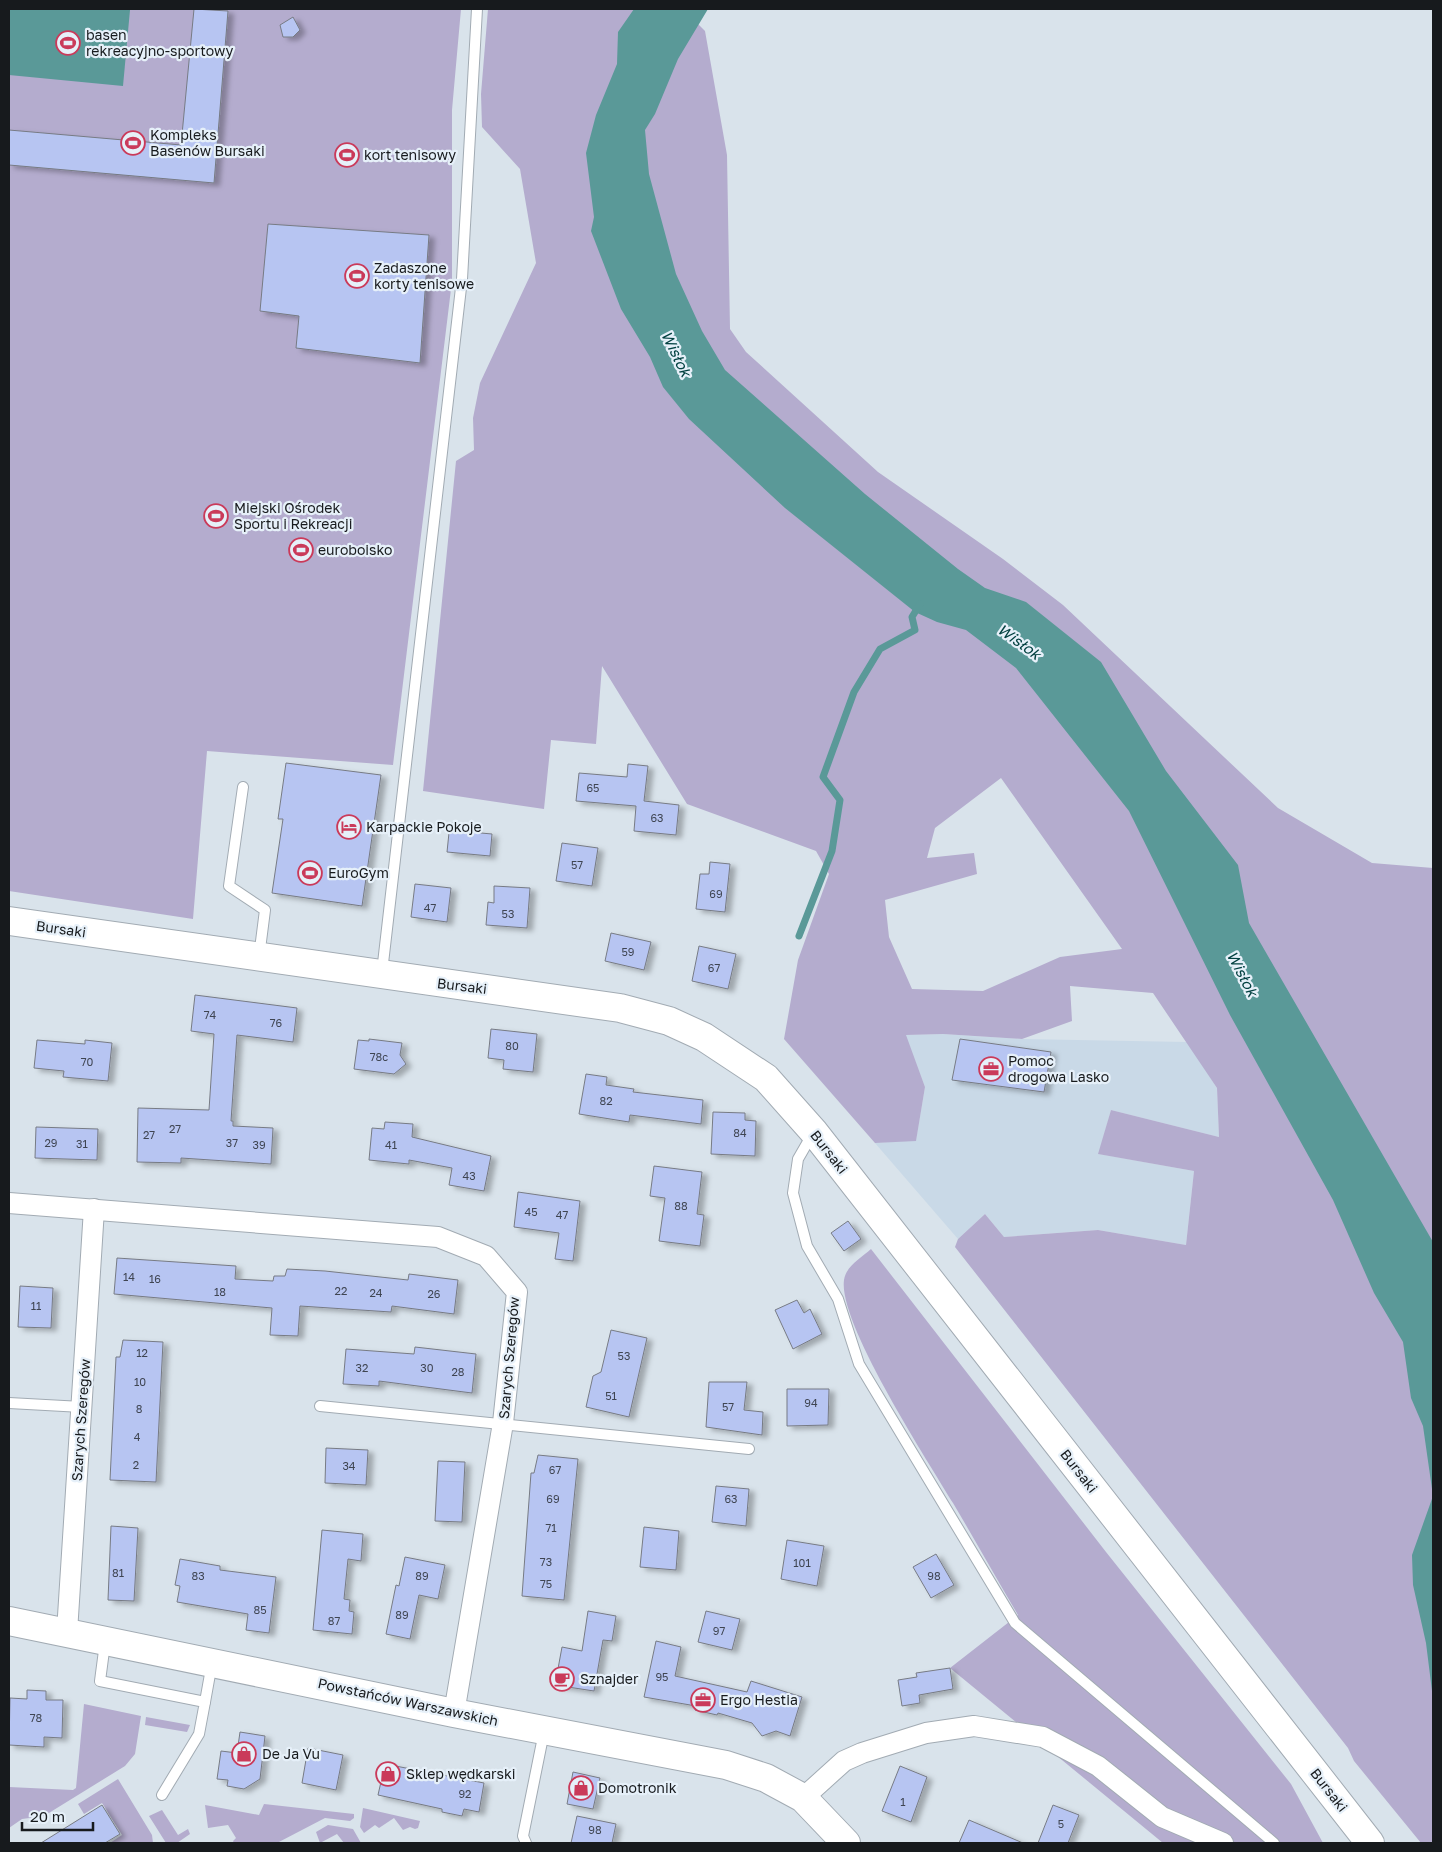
<svg xmlns="http://www.w3.org/2000/svg" width="1442" height="1852" font-family="'Golos Text',sans-serif">
  <style>
    .built { fill: #c9d9e7 }
    .green { fill: #b4acce; fill-rule: evenodd }
    .water { fill: #5a9998 }
    .lines { fill: none; stroke-linecap: round; stroke-linejoin: round }
    .stream { stroke: #5a9998; stroke-width: 7 }
    .building { fill: #b7c5f2; stroke: #777b84; filter: url(#shadow) }
    .lane-casing { stroke: #a2abb3; stroke-width: 12 }
    .street-casing { stroke: #a2abb3; stroke-width: 22 }
    .secondary-casing { stroke: #a2abb3; stroke-width: 30 }
    .lane { stroke: #fff; stroke-width: 10 }
    .street { stroke: #fff; stroke-width: 20 }
    .secondary { stroke: #fff; stroke-width: 28 }
    .labels { text-anchor: middle; stroke-width: 4.5; stroke-linejoin: round; paint-order: stroke }
    .number-label { font-size: 11px; fill: #3f4552 }
    .poi-label { font-size: 14px; fill: #171a1d; stroke: #e6f0f9; text-anchor: start }
    .street-label { font-size: 14px; fill: #171a1d; stroke: #e6f0f9 }
    .water-label { font-size: 15px; font-style: italic; fill: #034141; stroke: #e6f0f9 }
  </style>
  <defs>
    <filter id="shadow"><feDropShadow dx="5.5" dy="3" stdDeviation="2.5" flood-color="#0004"/></filter>
  </defs>
  <rect width="100%" height="100%" fill="#d9e3eb"/>
  <!-- built -->
  <polygon class="built" points="943,1034 1022,1039 1187,1042 1217,1088 1219,1137 1111,1110 1099,1154 1194,1171 1186,1245 1098,1230 1004,1237 985,1214 958,1239 875,1143 916,1140 925,1087 905,1035"/>
  <!-- green -->
  <g class="green">
    <polygon points="9,9 461,9 452,110 452,281 393,765 207,751 193,919 9,891"/>
    <path d="M488,9h195l22,22 22,124 3,174 16,23 132,120 125,87 60,46 215,203 94,55 61,5v975h-12l-67,-82 -6,-13 -393,-501 3,-8 27,-25 19,23 94,-7 88,15 8,-74 -96,-17 13,-44 108,27 -2,-49 -64,-95 -83,-7 2,35 -50,18 -79,-5 -37,1 19,52 -9,54 -41,2 -91,-104 14,-79 31,-86 -13,-23 -129,-47 -85,-138 -6,78 -45,-4 -7,69 -121,-18 33,-330 18,-11 -1,-32 7,-35 56,-120 -16,-94 -38,-42 -1,-33zM1001,778l121,171 -62,8 -77,34 -71,-2 -23,-52 -4,-37 92,-26 -3,-21 -47,5 8,-30z"/>
    <path d="M871,1249l235,303 185,232 32,59h-160l-213,-175 68,-53c-22,-37 -43,-75 -65,-112 -25,-42 -115,-180 -109,-223 2,-14 17,-22 27,-31z"/>
    <polygon points="84,1704 141,1716 135,1754 125,1766 44,1816 22,1819 9,1828 9,1787 73,1790 76,1788"/>
    <polygon points="146,1717 190,1725 187,1732 145,1725"/>
    <polygon points="118,1779 152,1835 153,1843 110,1843 122,1835 102,1803 84,1814 78,1804"/>
    <polygon points="264,1804 354,1814 354,1818 350,1821 325,1818 277,1843 234,1843 233,1841 236,1838 228,1825 208,1828 205,1805 259,1815"/>
    <polygon points="363,1808 420,1821 418,1828 415,1829 410,1827 403,1830 394,1818 379,1828 375,1825 364,1833 360,1827"/>
    <polygon points="162,1810 178,1835 188,1829 190,1834 177,1843 166,1843 149,1816"/>
    <polygon points="328,1825 353,1829 361,1843 344,1843 337,1834 320,1843 316,1832"/>
  </g>
  <!-- water -->
  <g class="water">
    <polygon points="9,9 130,10 123,86 9,75"/>
    <polygon points="634,9 708,9 678,59 655,114 645,130 649,174 676,274 702,331 725,370 865,494 958,569 985,588 1026,602 1101,662 1166,771 1238,865 1249,923 1433,1242 1433,1699 1426,1643 1413,1585 1412,1555 1433,1496 1423,1426 1411,1398 1403,1342 1374,1293 1333,1200 1230,1015 1129,811 1016,668 966,630 937,622 915,612 785,508 689,419 663,387 650,357 621,309 591,231 594,217 586,153 596,115 617,64 618,32"/>
  </g>
  <g class="lines">
    <!-- stream -->
    <polyline class="stream" points="799,936 832,851 840,800 823,777 854,692 880,649 915,630 912,617 920,604"/>
  </g>
  <!-- building -->
  <g class="building">
    <polygon points="194,9 228,11 214,183 9,165 9,130 181,145"/>
    <polygon points="293,17 300,30 293,37 283,37 280,25"/>
    <polygon points="268,224 429,235 420,363 296,348 299,316 260,311"/>
    <polygon points="286,763 381,775 362,906 272,893 283,819 278,819"/>
    <polygon points="628,764 648,766 644,801 679,805 676,835 634,831 636,806 576,801 579,773 627,777"/>
    <polygon points="450,823 471,824 470,832 492,834 490,856 447,852"/>
    <polygon points="562,843 598,848 592,886 556,881"/>
    <polygon points="710,862 730,864 725,912 696,909 700,874 709,874"/>
    <polygon points="415,884 451,888 447,922 411,917"/>
    <polygon points="494,886 530,888 527,928 486,925 488,902 494,903"/>
    <polygon points="611,933 651,942 644,970 605,961"/>
    <polygon points="699,946 736,954 728,989 692,981"/>
    <polygon points="195,995 297,1008 293,1042 237,1035 231,1121 233,1121 233,1126 273,1128 271,1164 181,1158 181,1163 137,1162 138,1108 209,1110 214,1034 191,1031"/>
    <polygon points="491,1029 537,1034 533,1072 503,1069 504,1060 488,1058"/>
    <polygon points="369,1039 402,1043 400,1055 406,1064 394,1074 354,1069 358,1040 369,1041"/>
    <polygon points="960,1039 1051,1052 1044,1092 952,1080"/>
    <polygon points="37,1040 85,1044 85,1040 112,1043 108,1081 63,1077 64,1071 34,1068"/>
    <polygon points="586,1074 607,1077 606,1085 634,1089 633,1092 703,1100 701,1124 630,1115 629,1122 579,1114"/>
    <polygon points="713,1112 745,1113 745,1120 756,1121 755,1156 711,1154"/>
    <polygon points="385,1122 413,1124 412,1137 491,1156 484,1191 449,1185 452,1168 409,1160 409,1164 369,1160 372,1128 384,1129"/>
    <polygon points="36,1127 98,1129 97,1160 35,1158"/>
    <polygon points="654,1166 702,1172 697,1214 704,1215 700,1246 659,1241 665,1198 650,1196"/>
    <polygon points="518,1192 580,1201 573,1261 555,1259 559,1233 514,1227"/>
    <polygon points="848,1221 861,1239 844,1251 831,1233"/>
    <polygon points="117,1258 236,1266 235,1279 273,1281 274,1276 285,1276 287,1269 325,1271 408,1280 409,1274 458,1280 454,1314 392,1306 391,1312 300,1306 298,1336 270,1335 272,1308 114,1294"/>
    <polygon points="20,1286 53,1288 51,1328 18,1327"/>
    <polygon points="797,1300 804,1313 810,1309 822,1334 793,1349 775,1310"/>
    <polygon points="611,1330 647,1338 629,1417 586,1407 593,1376 601,1372"/>
    <polygon points="123,1340 163,1342 156,1482 110,1480 116,1357 120,1357"/>
    <polygon points="415,1347 476,1354 472,1393 379,1381 379,1386 343,1384 346,1349 414,1354"/>
    <polygon points="709,1382 747,1382 744,1410 763,1412 762,1435 706,1427"/>
    <polygon points="787,1389 829,1389 828,1425 787,1426"/>
    <polygon points="326,1448 368,1450 366,1485 325,1483"/>
    <polygon points="538,1455 578,1459 564,1600 522,1596 531,1473 534,1473"/>
    <polygon points="438,1461 465,1462 462,1522 435,1521"/>
    <polygon points="716,1486 749,1489 746,1526 712,1522"/>
    <polygon points="111,1526 138,1528 134,1601 108,1600"/>
    <polygon points="644,1527 679,1531 676,1570 640,1567"/>
    <polygon points="322,1530 363,1534 361,1561 348,1559 344,1599 350,1600 349,1611 354,1612 352,1634 313,1630"/>
    <polygon points="787,1540 824,1546 817,1586 781,1579"/>
    <polygon points="936,1554 954,1585 931,1598 913,1567"/>
    <polygon points="405,1557 445,1565 438,1599 419,1595 410,1639 386,1634 396,1585 399,1586"/>
    <polygon points="180,1559 220,1566 220,1570 276,1577 269,1633 246,1630 248,1614 177,1602 180,1586 175,1585"/>
    <polygon points="588,1611 616,1616 612,1641 603,1640 594,1691 555,1685 562,1647 582,1651"/>
    <polygon points="706,1611 740,1619 732,1650 698,1642"/>
    <polygon points="656,1641 681,1647 675,1676 747,1692 751,1681 802,1697 790,1736 776,1731 762,1736 752,1723 718,1713 717,1715 695,1710 696,1706 644,1697"/>
    <polygon points="950,1668 953,1689 919,1695 920,1703 902,1706 898,1680 917,1677 916,1673"/>
    <polygon points="27,1690 46,1691 46,1700 63,1700 62,1738 44,1737 44,1747 9,1745 10,1698 27,1699"/>
    <polygon points="240,1732 265,1736 260,1779 244,1789 227,1786 228,1780 217,1779 221,1751 237,1753"/>
    <polygon points="308,1748 343,1755 336,1790 302,1783"/>
    <polygon points="385,1764 484,1783 479,1812 464,1809 462,1816 442,1812 442,1809 378,1795"/>
    <polygon points="900,1766 927,1777 911,1822 882,1811"/>
    <polygon points="573,1772 600,1778 593,1809 567,1804"/>
    <polygon points="102,1805 120,1834 105,1843 41,1843"/>
    <polygon points="1053,1805 1079,1815 1068,1843 1038,1843"/>
    <polygon points="577,1816 616,1824 612,1843 571,1843"/>
    <polygon points="969,1820 1023,1843 959,1843"/>
  </g>
  <g class="lines">
    <!-- lane casing -->
    <g class="lane-casing">
      <g id="lane">
        <polyline points="243,787 229,886 265,910 259,957"/>
        <polyline points="382,972 462,279 477,9"/>
        <polyline points="813,1133 798,1159 793,1193 807,1246 838,1299 859,1364 1015,1623 1274,1843"/>
        <polyline points="9,1403 82,1407"/>
        <polyline points="320,1406 749,1449"/>
        <polyline points="105,1643 100,1681 205,1702 199,1734 162,1795"/>
        <polyline points="205,1702 212,1663"/>
        <polyline points="526,1843 523,1836 544,1732"/>
      </g>
    </g>
    <!-- street casing -->
    <g class="street-casing">
      <g id="street">
        <polyline points="9,1203 438,1237 486,1256 517,1292 503,1423 454,1713"/>
        <polyline points="67,1632 94,1209"/>
        <polyline points="803,1798 844,1761 862,1753 926,1733 974,1726 1043,1737 1098,1766 1162,1817 1223,1843"/>
      </g>
    </g>
    <!-- secondary casing -->
    <g class="secondary-casing">
      <g id="secondary">
        <polyline points="9,921 620,1008 669,1021 704,1037 766,1078 814,1132 1370,1843"/>
        <polyline points="9,1621 454,1713 726,1765 766,1778 803,1798 846,1843"/>
      </g>
    </g>
    <!-- lane -->
    <use href="#lane" class="lane"/>
    <!-- street -->
    <use href="#street" class="street"/>
    <!-- secondary -->
    <use href="#secondary" class="secondary"/>
  </g>
  <!-- icons -->
  <defs>
    <g id="stadium-ring" transform="scale(1.25)"><circle r="9.5" fill="#e6f0f9" stroke="#ca3a5a" stroke-width="1.5"/><path d="M0-5a6.5 5 0 1 0 0 10a6.5 5 0 1 0 0-10ZM-3.5-1.8h7v3.6h-7Z" fill="#ca3a5a"/></g>
    <g id="hotel-ring" transform="scale(1.25)"><circle r="9.5" fill="#e6f0f9" stroke="#ca3a5a" stroke-width="1.5"/><path d="M-6-4.5h1.5V1H6V5H4.5V3h-9V5H-6ZM-4 0a1.8 1.8 0 1 1 3.6 0ZM.5 0V-2.5h3Q6-2.5 6 0Z" fill="#ca3a5a"/></g>
    <g id="office-ring" transform="scale(1.25)"><circle r="9.5" fill="#e6f0f9" stroke="#ca3a5a" stroke-width="1.5"/><path d="M-6-3h4V-5.5h4V-3h4V5H-6ZM-1-4.5V-3h2v-1.5ZM-6 0V1H6V0Z" fill="#ca3a5a"/></g>
    <g id="cafe-ring" transform="scale(1.25)"><circle r="9.5" fill="#e6f0f9" stroke="#ca3a5a" stroke-width="1.5"/><path d="M-5.5-4.5H6V0H3Q3 3.5 0 3.5H-2.5Q-5.5 3.5-5.5 0ZM3-3.2v2h1.7v-2ZM-6 4.5H4V6H-6Z" fill="#ca3a5a"/></g>
    <g id="shop-ring" transform="scale(1.25)"><circle r="9.5" fill="#e6f0f9" stroke="#ca3a5a" stroke-width="1.5"/><path d="M-5-2.5h2.3a2.7 3.5 0 0 1 5.4 0H5L5.5 6h-11ZM-1.5-2.5h3a1.5 2.3 0 0 0-3 0Z" fill="#ca3a5a"/></g>
  </defs>
  <g fill-rule="evenodd">
    <use href="#stadium-ring" x="68" y="43"/>
    <use href="#stadium-ring" x="133" y="143"/>
    <use href="#stadium-ring" x="347" y="155"/>
    <use href="#stadium-ring" x="357" y="276"/>
    <use href="#stadium-ring" x="216" y="516"/>
    <use href="#stadium-ring" x="301" y="550"/>
    <use href="#hotel-ring" x="349" y="827"/>
    <use href="#stadium-ring" x="310" y="873"/>
    <use href="#office-ring" x="991" y="1069"/>
    <use href="#cafe-ring" x="562" y="1679"/>
    <use href="#office-ring" x="703" y="1700"/>
    <use href="#shop-ring" x="244" y="1754"/>
    <use href="#shop-ring" x="388" y="1774"/>
    <use href="#shop-ring" x="581" y="1788"/>
  </g>
  <g class="labels">
    <!-- number labels -->
    <g class="number-label">
      <text x="593" y="792">65</text>
      <text x="657" y="822">63</text>
      <text x="577" y="869">57</text>
      <text x="716" y="898">69</text>
      <text x="430" y="912">47</text>
      <text x="508" y="918">53</text>
      <text x="628" y="956">59</text>
      <text x="714" y="972">67</text>
      <text x="210" y="1019">74</text>
      <text x="276" y="1027">76</text>
      <text x="512" y="1050">80</text>
      <text x="379" y="1061">78c</text>
      <text x="87" y="1066">70</text>
      <text x="606" y="1105">82</text>
      <text x="175" y="1133">27</text>
      <text x="740" y="1137">84</text>
      <text x="149" y="1139">27</text>
      <text x="51" y="1147">29</text>
      <text x="232" y="1147">37</text>
      <text x="82" y="1148">31</text>
      <text x="259" y="1149">39</text>
      <text x="391" y="1149">41</text>
      <text x="469" y="1180">43</text>
      <text x="681" y="1210">88</text>
      <text x="531" y="1216">45</text>
      <text x="562" y="1219">47</text>
      <text x="129" y="1281">14</text>
      <text x="155" y="1283">16</text>
      <text x="341" y="1295">22</text>
      <text x="220" y="1296">18</text>
      <text x="376" y="1297">24</text>
      <text x="434" y="1298">26</text>
      <text x="36" y="1310">11</text>
      <text x="142" y="1357">12</text>
      <text x="624" y="1360">53</text>
      <text x="362" y="1372">32</text>
      <text x="427" y="1372">30</text>
      <text x="458" y="1376">28</text>
      <text x="140" y="1386">10</text>
      <text x="611" y="1400">51</text>
      <text x="811" y="1407">94</text>
      <text x="728" y="1411">57</text>
      <text x="139" y="1413">8</text>
      <text x="137" y="1441">4</text>
      <text x="136" y="1469">2</text>
      <text x="349" y="1470">34</text>
      <text x="555" y="1474">67</text>
      <text x="553" y="1503">69</text>
      <text x="731" y="1503">63</text>
      <text x="551" y="1532">71</text>
      <text x="546" y="1566">73</text>
      <text x="802" y="1567">101</text>
      <text x="118" y="1577">81</text>
      <text x="198" y="1580">83</text>
      <text x="422" y="1580">89</text>
      <text x="934" y="1580">98</text>
      <text x="546" y="1588">75</text>
      <text x="260" y="1614">85</text>
      <text x="402" y="1619">89</text>
      <text x="334" y="1625">87</text>
      <text x="719" y="1635">97</text>
      <text x="662" y="1681">95</text>
      <text x="36" y="1722">78</text>
      <text x="465" y="1798">92</text>
      <text x="903" y="1806">1</text>
      <text x="1061" y="1828">5</text>
      <text x="595" y="1834">98</text>
    </g>
    <!-- poi labels -->
    <g class="poi-label">
      <text x="86" y="40">basen<tspan x="86" dy="16">rekreacyjno-sportowy</tspan></text>
      <text x="150" y="140">Kompleks<tspan x="150" dy="16">Basenów Bursaki</tspan></text>
      <text x="364" y="160">kort tenisowy</text>
      <text x="374" y="273">Zadaszone<tspan x="374" dy="16">korty tenisowe</tspan></text>
      <text x="234" y="513">Miejski Ośrodek<tspan x="234" dy="16">Sportu i Rekreacji</tspan></text>
      <text x="318" y="555">euroboisko</text>
      <text x="366" y="832">Karpackie Pokoje</text>
      <text x="328" y="878">EuroGym</text>
      <text x="1008" y="1066">Pomoc<tspan x="1008" dy="16">drogowa Lasko</tspan></text>
      <text x="580" y="1684">Sznajder</text>
      <text x="720" y="1705">Ergo Hestia</text>
      <text x="262" y="1759">De Ja Vu</text>
      <text x="406" y="1779">Sklep wędkarski</text>
      <text x="598" y="1793">Domotronik</text>
    </g>
    <!-- street labels -->
    <g class="street-label">
      <text transform="translate(61 929) rotate(8)" y="5">Bursaki</text>
      <text transform="translate(462 986) rotate(7)" y="5">Bursaki</text>
      <text transform="translate(829 1152) rotate(52)" y="5">Bursaki</text>
      <text transform="translate(509 1358) rotate(-85)" y="5">Szarych Szeregów</text>
      <text transform="translate(81 1420) rotate(-86)" y="5">Szarych Szeregów</text>
      <text transform="translate(1079 1471) rotate(52)" y="5">Bursaki</text>
      <text transform="translate(408 1702) rotate(12)" y="5">Powstańców Warszawskich</text>
      <text transform="translate(1329 1790) rotate(52)" y="5">Bursaki</text>
    </g>
    <!-- water labels -->
    <g class="water-label">
      <text transform="translate(676 354) rotate(64)" y="5">Wisłok</text>
      <text transform="translate(1019 642) rotate(36)" y="5">Wisłok</text>
      <text transform="translate(1242 974) rotate(62)" y="5">Wisłok</text>
    </g>
  </g>
  <!-- border -->
  <rect width="1442" height="1852" fill="none" stroke="#171a1d" stroke-width="20"/>
  <!-- scale -->
  <path d="M22 1822v8h71v-8" fill="none" stroke="#171a1d" stroke-width="2.5"/>
  <text x="30" y="1822" font-size="15" fill="#171a1d" stroke="#e6f0f9" stroke-width="4" paint-order="stroke">20 m</text>
</svg>
